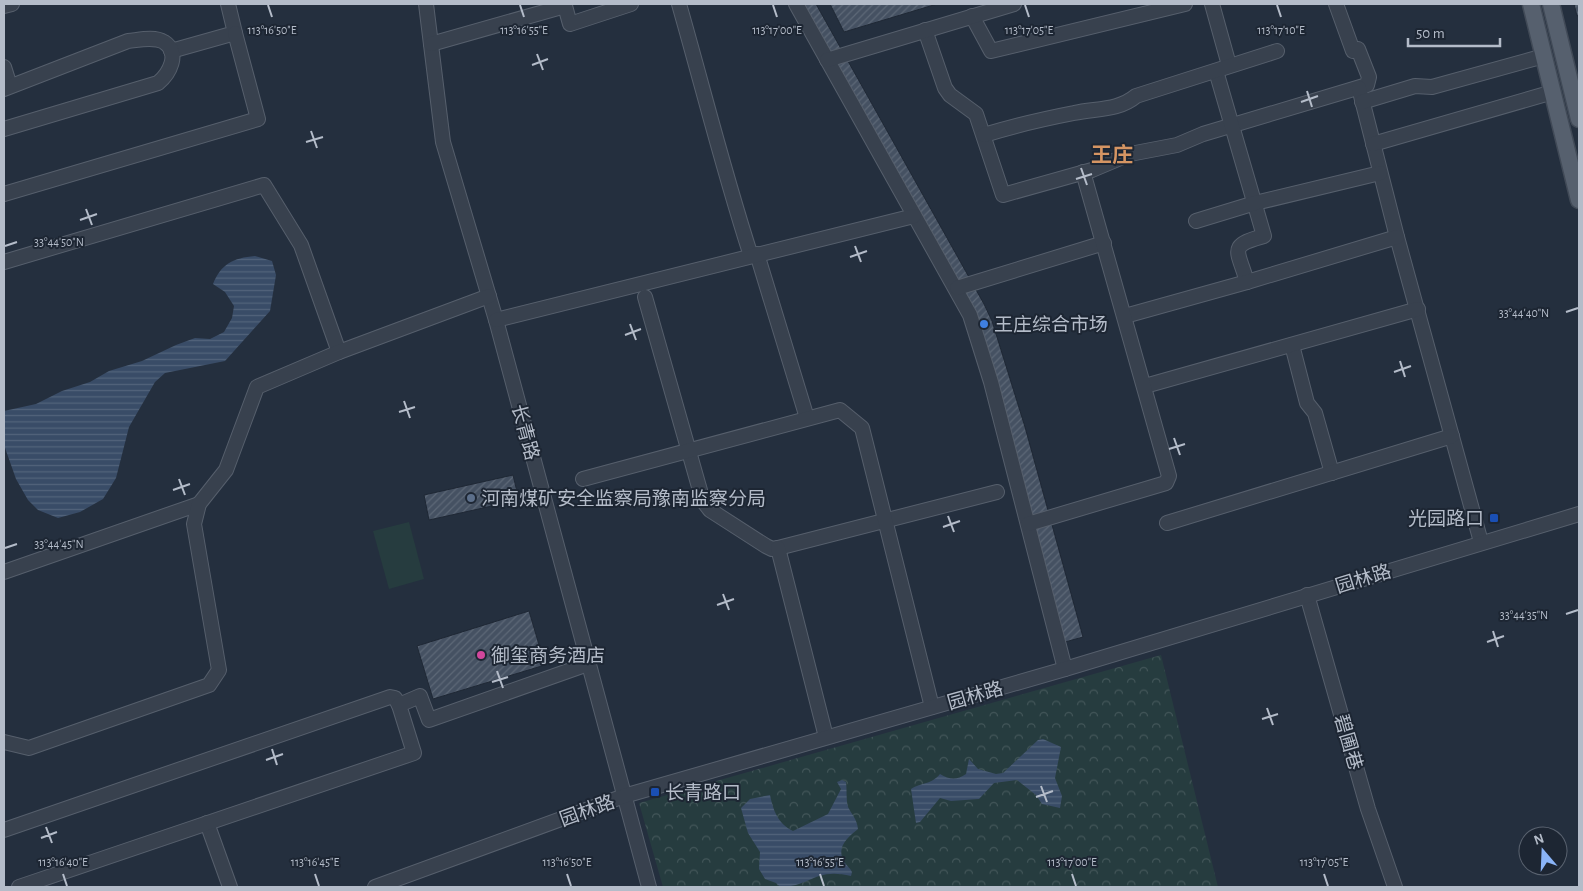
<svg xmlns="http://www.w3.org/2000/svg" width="1583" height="891" font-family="'Alegreya Sans','Noto Sans SC',sans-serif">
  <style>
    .park { fill: url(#park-crowns) }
    .pitch { fill: #263c3f }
    .water { fill: url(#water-rules) }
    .building { fill: url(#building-hatch); stroke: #1f2835 }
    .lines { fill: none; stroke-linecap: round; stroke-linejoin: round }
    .minor-casing { stroke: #565f6c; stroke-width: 16 }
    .major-casing { stroke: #414a57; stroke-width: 19 }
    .minor { stroke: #38414e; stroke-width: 14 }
    .major { stroke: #56606e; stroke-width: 16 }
    .ticks { fill: none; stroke: #b4bcc9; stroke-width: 2 }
    .shop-dot { fill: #3f7fe0; stroke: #1d2633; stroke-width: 2 }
    .service-dot { fill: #5c6f8a; stroke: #1d2633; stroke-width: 2 }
    .transit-dot { fill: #1a4fb4; stroke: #1d2633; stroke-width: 2 }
    .hotel-dot { fill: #d1479c; stroke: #1d2633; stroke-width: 2 }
    .labels { text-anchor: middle; stroke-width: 4; stroke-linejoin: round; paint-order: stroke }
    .poi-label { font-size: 19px; fill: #b4bcc9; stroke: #1d2633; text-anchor: start }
    .street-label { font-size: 19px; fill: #b4bcc9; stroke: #1d2633 }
    .quarter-label { font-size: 21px; font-weight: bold; fill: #d59563; stroke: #1d2633 }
    .ticks-label { font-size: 12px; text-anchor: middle; fill: #b4bcc9; stroke: #1d2633; stroke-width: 4; stroke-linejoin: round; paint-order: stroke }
  </style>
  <defs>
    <pattern id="park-crowns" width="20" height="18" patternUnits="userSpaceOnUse" patternTransform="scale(1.25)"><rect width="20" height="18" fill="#263c3f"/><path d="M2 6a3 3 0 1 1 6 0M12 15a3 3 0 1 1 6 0" fill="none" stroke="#435659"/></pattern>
    <pattern id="water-rules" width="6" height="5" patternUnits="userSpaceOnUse" patternTransform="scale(1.25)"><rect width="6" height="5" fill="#394c67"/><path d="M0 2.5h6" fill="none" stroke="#53647b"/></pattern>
    <pattern id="building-hatch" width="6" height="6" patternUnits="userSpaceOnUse" patternTransform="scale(1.25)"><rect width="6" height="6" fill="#455162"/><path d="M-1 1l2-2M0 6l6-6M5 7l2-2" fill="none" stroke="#5d6877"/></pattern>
  </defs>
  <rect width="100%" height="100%" fill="#242f3e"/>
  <!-- park -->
  <polygon class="park" points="1161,655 1218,887 663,887 639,803"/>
  <!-- pitch -->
  <polygon class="pitch" points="409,522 424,579 389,589 373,531"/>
  <!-- water -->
  <g class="water">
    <path d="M255,256l17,5 4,14 -6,36 -45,50 -60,12 -10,9 -26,45 -13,51 -13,21 -23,13 -22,6 -20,-8 -10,-10 -12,-21 -12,-34v-34l32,-7 26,-13 28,-9 19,-11 33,-10 34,-16 19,-7 15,1 14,-7 8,-14 2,-12 -9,-14 -12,-8c8,-20 20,-26 42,-28z"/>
    <path d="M1043,739l18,8 -6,31 7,18 -2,12 -18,-4 -6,-9 -19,-15 -23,3 -15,16 -28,2 -11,-3 -20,24 -4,1 -5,-34c11,-7 20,-4 29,-15 10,6 17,6 26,0l3,-15 9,10 18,5 7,-1 35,-33z"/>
    <path d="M842,780l4,2c1,8 0,18 2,25 4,8 9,12 10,22 -11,9 -23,19 -13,34 2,3 5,5 7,9l-1,4c-36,-9 -41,11 -71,11l-4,-4 -11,-4 -6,-10 1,-17 -12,-19 -7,-25 9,-9 20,-4c3,15 8,29 23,36l35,-17 13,-25 -4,-7z"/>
  </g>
  <!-- building -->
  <g class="building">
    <polygon points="797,4 816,4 984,304 992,321 1025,427 1083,637 1065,642 976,327"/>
    <polygon points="830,4 937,4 844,32"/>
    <polygon points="1574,4 1579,4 1579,15 1577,16"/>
    <polygon points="513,475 519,500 429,520 424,495"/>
    <polygon points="529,611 545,665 433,699 417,646"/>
  </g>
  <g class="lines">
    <!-- minor casing -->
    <g class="minor-casing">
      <g id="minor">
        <polyline points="426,4 443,142 496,320 649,887"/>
        <path d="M679,4c24,84 45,169 72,252"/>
        <polyline points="796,4 970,315 991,382 1065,669"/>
        <polyline points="1212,4 1229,65"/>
        <polyline points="4,6 12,4"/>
        <polyline points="972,16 991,51 1185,4"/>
        <polyline points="925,30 945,88 950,95 976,114 1003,195 1092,170 1130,154 1177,145 1203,134 1367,85 1369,77 1358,49 1353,51 1336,4"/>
        <polyline points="431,44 565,6 570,24 631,4"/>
        <polyline points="171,51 235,33 228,4"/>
        <polyline points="827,60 1014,4"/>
        <polyline points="4,67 10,86"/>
        <path d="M1216,71l48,165c-37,10 -26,14 -17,46"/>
        <polyline points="1359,88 1397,237 1481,542"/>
        <path d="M4,89l124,-48c11,-1 26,-5 36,1 17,11 5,32 -6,41l-154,46"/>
        <polyline points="1362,102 1415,86 1432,87 1544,56"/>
        <path d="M984,135c29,-9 59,-16 90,-22 22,-5 44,-2 62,-17l141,-45"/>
        <polyline points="1373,144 1553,92"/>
        <polyline points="4,194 258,119 235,33"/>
        <polyline points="1196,221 1255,203 1380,173"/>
        <polyline points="757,254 807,418"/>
        <polyline points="4,262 264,185 301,245 339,352"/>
        <polyline points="957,288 1104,243"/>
        <polyline points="645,297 703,501 710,510 766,546 772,549 778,548 997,492"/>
        <polyline points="1125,316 1247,282 1397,237"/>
        <polyline points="496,320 914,216"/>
        <polyline points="1292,345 1307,403 1315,413 1332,473"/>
        <polyline points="1145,386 1418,309"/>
        <polyline points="583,479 840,410 862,428 932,707"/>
        <polyline points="1167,523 1452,436"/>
        <polyline points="1028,524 1166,483 1169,476 1083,172"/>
        <polyline points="778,548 826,737"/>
        <polyline points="4,572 199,504"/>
        <polyline points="1307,595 1368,809 1395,887"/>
        <polyline points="4,742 29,748 209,685 219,670 194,524 199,504 226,470 257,387 339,352 489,296"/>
        <polyline points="207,823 230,887"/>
        <polyline points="4,830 390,697 395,698 399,705"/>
        <polyline points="19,887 414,753 399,705 420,696 429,720 588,664"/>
        <polyline points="375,887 624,796 1065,669 1579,514"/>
      </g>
    </g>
    <!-- major casing -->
    <g class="major-casing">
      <g id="major">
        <polyline points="1531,4 1579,200"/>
        <polyline points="1551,4 1579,119"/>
      </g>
    </g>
    <!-- minor -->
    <use href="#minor" class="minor"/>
    <!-- major -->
    <use href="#major" class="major"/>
  </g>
  <!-- ticks -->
  <path class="ticks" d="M268,5l4,12M520,5l4,12M773,5l4,12M1025,5l4,12M1277,5l4,12M537,54l6,16M532,65l16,-6M1307,91l5,16M1301,102l17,-6M311,131l6,17M306,142l17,-5M1081,168l6,17M1076,179l16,-5M86,209l6,16M80,220l17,-6M5,246l12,-4M855,246l6,16M850,257l17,-6M1566,312l12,-4M630,324l6,16M625,335l16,-6M1400,361l5,16M1394,372l17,-6M404,401l6,17M399,412l16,-5M1174,438l6,17M1169,449l16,-5M179,479l6,16M173,490l17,-6M948,516l6,16M943,527l17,-6M5,548l12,-4M723,594l6,16M717,605l17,-6M1566,614l12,-4M1493,631l5,16M1487,642l17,-6M497,671l6,17M492,682l16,-5M1267,708l6,17M1262,719l16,-5M272,749l5,16M266,760l17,-6M1041,786l6,16M1036,797l17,-6M46,827l6,16M41,838l16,-6M63,874l4,12M315,874l4,12M567,874l4,12M820,874l4,12M1072,874l4,12M1324,874l4,12"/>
  <!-- markers -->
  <circle class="shop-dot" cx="984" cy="324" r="5"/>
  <circle class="service-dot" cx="471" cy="498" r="5"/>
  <g class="transit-dot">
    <rect x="1489" y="513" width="10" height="10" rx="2.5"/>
    <rect x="650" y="787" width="10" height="10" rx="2.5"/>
  </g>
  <circle class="hotel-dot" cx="481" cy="655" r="5"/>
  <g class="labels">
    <!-- poi labels -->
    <g class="poi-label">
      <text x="994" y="331">王庄综合市场</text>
      <text x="481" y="505">河南煤矿安全监察局豫南监察分局</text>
      <text x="1484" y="525" text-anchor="end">光园路口</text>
      <text x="491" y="662">御玺商务酒店</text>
      <text x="665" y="799">长青路口</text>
    </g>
    <!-- street labels -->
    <g class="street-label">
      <text transform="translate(526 432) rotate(75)" y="7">长青路</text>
      <text transform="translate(1363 578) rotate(-17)" y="7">园林路</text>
      <text transform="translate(975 695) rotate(-16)" y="7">园林路</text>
      <text transform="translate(1349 742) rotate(74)" y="7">碧圃巷</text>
      <text transform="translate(587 810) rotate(-20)" y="7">园林路</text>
    </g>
    <!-- quarter labels -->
    <g class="quarter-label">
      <text x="1112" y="162">王庄</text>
    </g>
  </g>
  <g class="ticks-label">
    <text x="1281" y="34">113°17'10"E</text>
    <text x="272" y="34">113°16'50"E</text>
    <text x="524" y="34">113°16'55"E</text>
    <text x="777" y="34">113°17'00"E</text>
    <text x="1029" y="34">113°17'05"E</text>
    <text x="59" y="246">33°44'50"N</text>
    <text x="1524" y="317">33°44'40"N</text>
    <text x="59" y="548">33°44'45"N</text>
    <text x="1524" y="619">33°44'35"N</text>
    <text x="63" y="866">113°16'40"E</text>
    <text x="315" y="866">113°16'45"E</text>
    <text x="567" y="866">113°16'50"E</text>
    <text x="820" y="866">113°16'55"E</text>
    <text x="1072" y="866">113°17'00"E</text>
    <text x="1324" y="866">113°17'05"E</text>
  </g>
  <!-- border -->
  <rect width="1583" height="891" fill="none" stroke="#b4bcc9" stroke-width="10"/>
  <!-- north arrow -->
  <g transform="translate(1543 851) rotate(341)"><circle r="24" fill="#1d2633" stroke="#59626f"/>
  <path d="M0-4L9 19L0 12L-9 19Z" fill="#8ab4f8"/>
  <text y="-8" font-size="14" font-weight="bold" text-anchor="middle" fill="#b4bcc9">N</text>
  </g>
  <!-- scale -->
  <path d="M1408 38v8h92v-8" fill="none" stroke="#b4bcc9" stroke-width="2.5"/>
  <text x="1416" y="38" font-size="15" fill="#b4bcc9" stroke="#1d2633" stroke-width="4" paint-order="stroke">50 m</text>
</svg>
